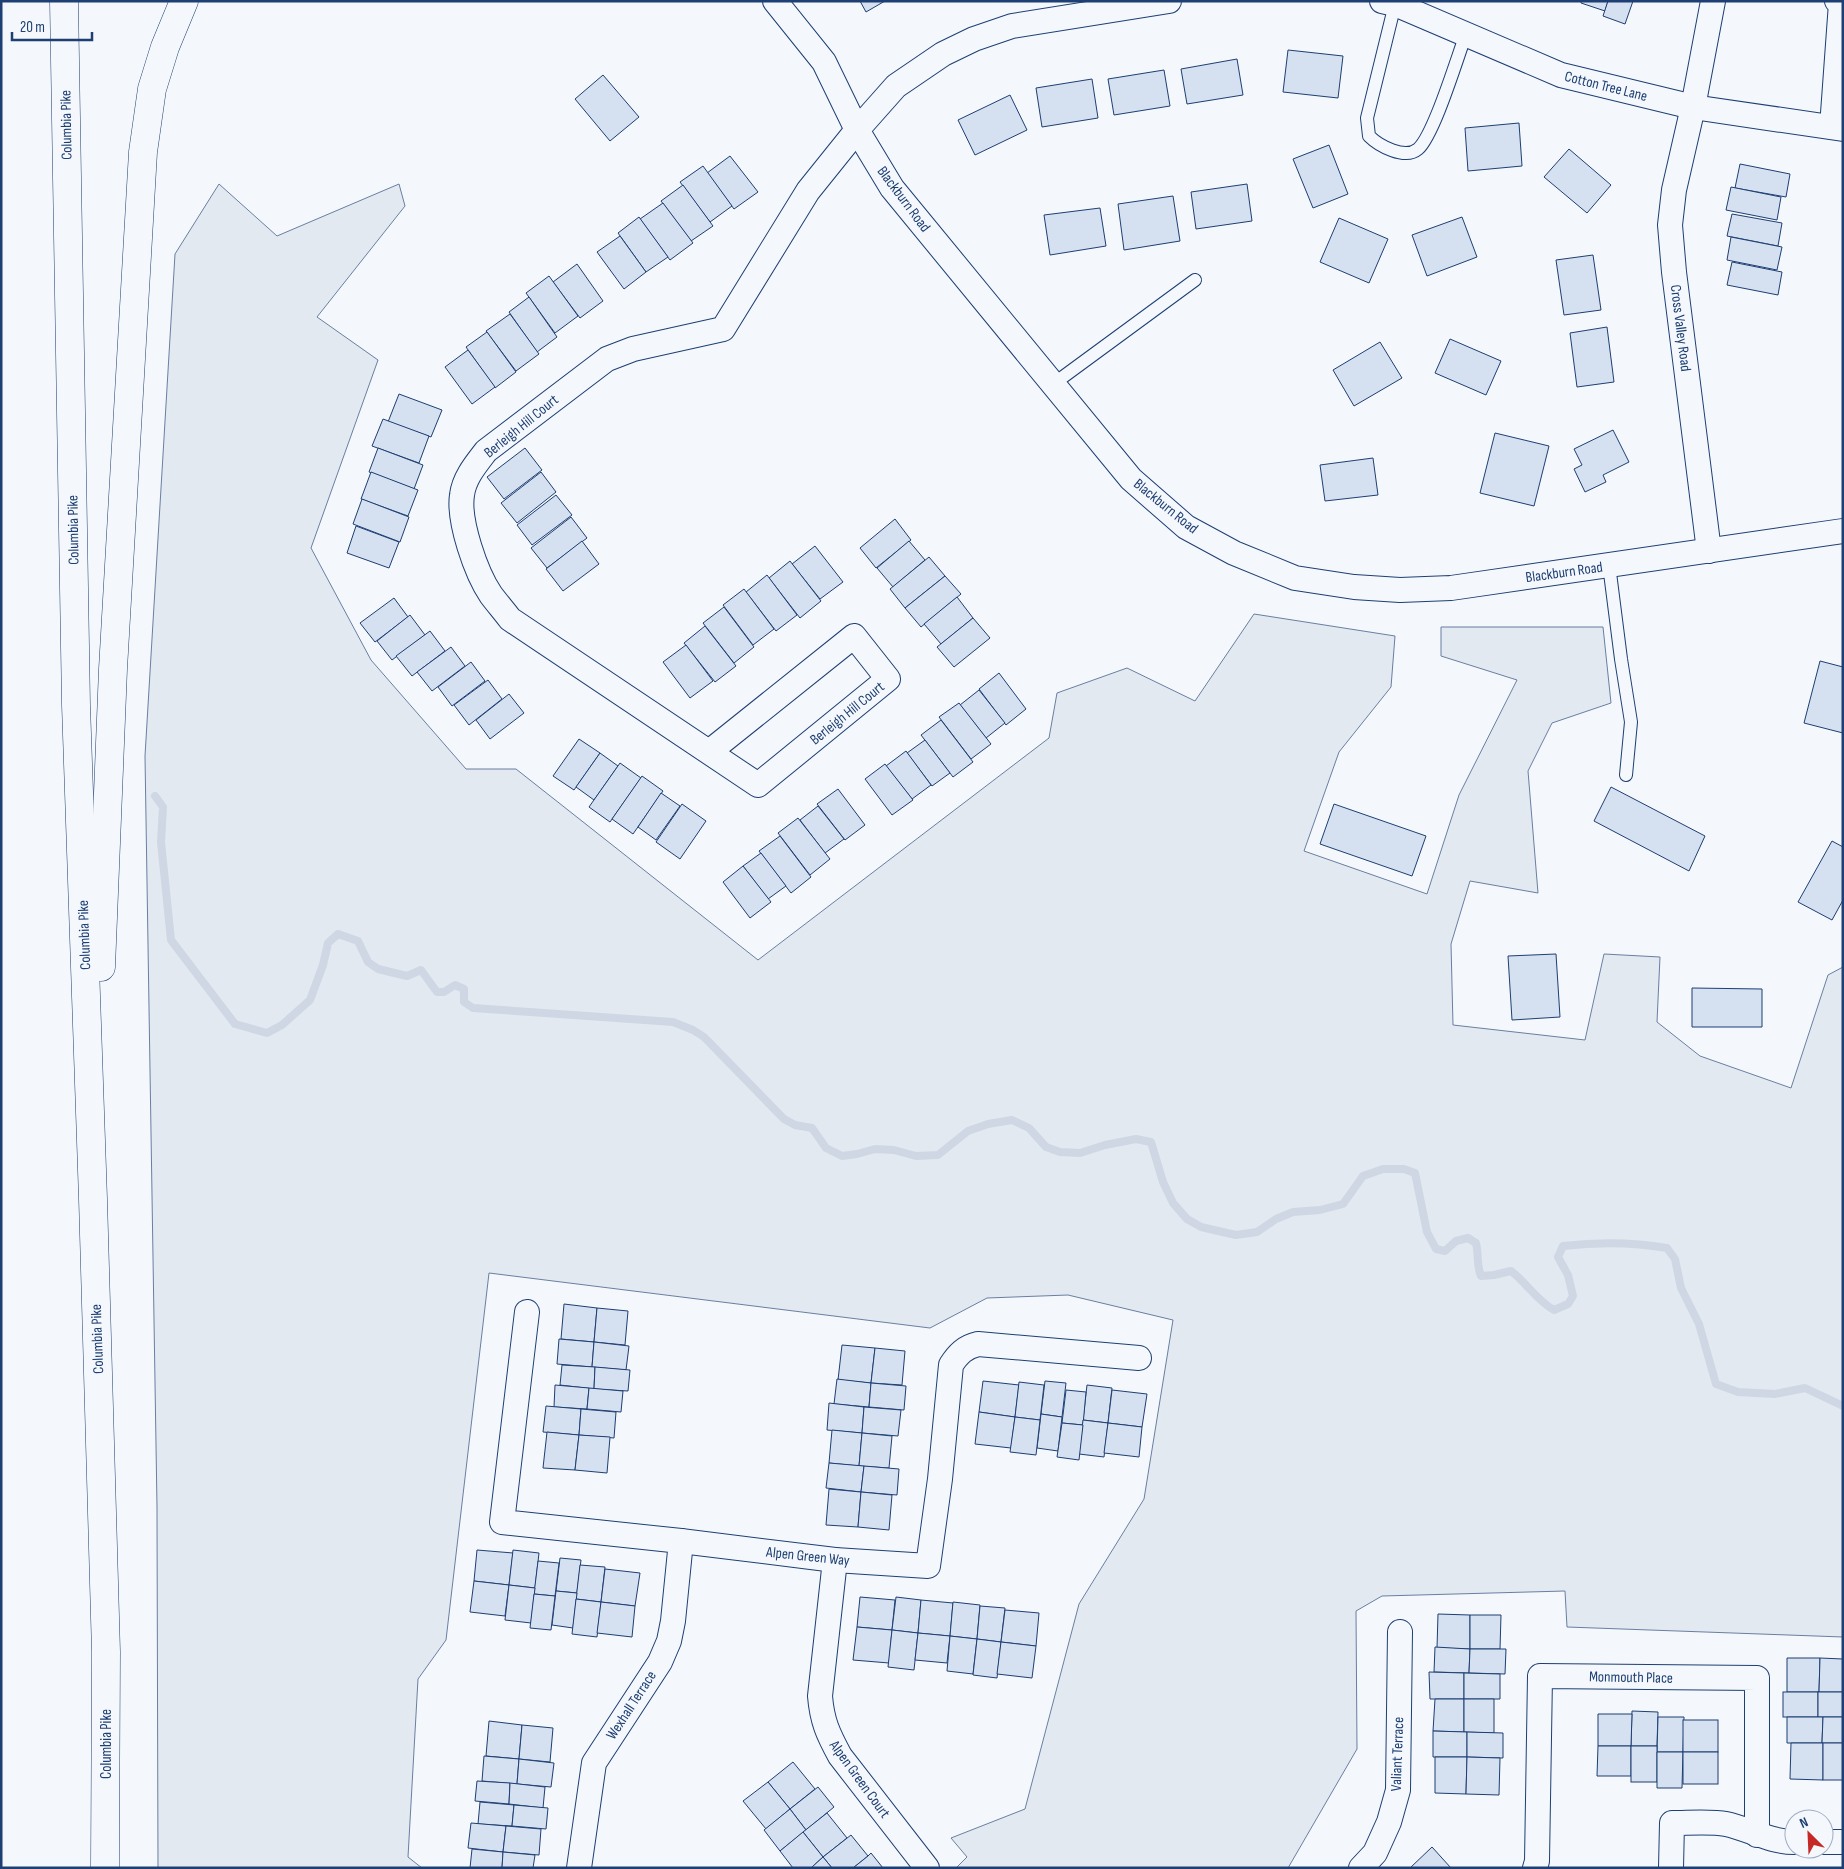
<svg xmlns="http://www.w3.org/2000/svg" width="1844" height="1869" font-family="'Sofia Sans Condensed',sans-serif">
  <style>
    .green { fill: #e3e9f0; stroke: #687fa3 }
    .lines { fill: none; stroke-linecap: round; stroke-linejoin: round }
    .stream { stroke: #cfd7e4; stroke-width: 8 }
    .building { fill: #d5e0f0; stroke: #1d3f73 }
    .lane-casing { stroke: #1d3f73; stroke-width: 14 }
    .street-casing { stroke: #1d3f73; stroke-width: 26 }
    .highway-casing { stroke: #1d3f73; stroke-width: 29 }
    .lane { stroke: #f4f7fb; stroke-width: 12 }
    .street { stroke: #f4f7fb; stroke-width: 24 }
    .highway { stroke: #f4f7fb; stroke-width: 28 }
    .labels { text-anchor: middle; stroke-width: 4; stroke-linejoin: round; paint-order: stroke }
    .street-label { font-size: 15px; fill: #1d3f73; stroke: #f4f7fb }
  </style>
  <rect width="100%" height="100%" fill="#f4f7fb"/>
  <!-- green -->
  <polygon class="green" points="219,184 277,236 399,184 405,206 317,317 378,360 311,548 371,660 466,769 516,769 758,960 1049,738 1057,693 1127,668 1195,701 1254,614 1395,636 1391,687 1339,752 1304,851 1427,894 1459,795 1517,680 1441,656 1441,627 1603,627 1611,703 1552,723 1528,771 1538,893 1470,881 1451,944 1453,1025 1585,1040 1604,954 1660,957 1657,1022 1700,1056 1791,1088 1828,975 1843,967 1843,1637 1567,1627 1565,1591 1382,1596 1356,1611 1357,1749 1288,1868 956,1868 967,1857 951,1838 1025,1809 1079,1604 1144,1499 1173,1320 1068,1295 987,1298 930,1328 489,1273 446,1640 418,1679 408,1857 422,1868 158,1868 157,1507 145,756 175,254"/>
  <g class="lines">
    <!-- stream -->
    <path class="stream" d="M155,796l8,11 -2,35 10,98 64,84 32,9 15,-8 28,-25 13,-35 5,-22 10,-9 20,7 10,21 10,7 29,7 14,-6 16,22h7l11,-7 9,4v13l9,6 200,14 20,8 11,7 80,82 11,6 17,3 14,20 16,8 15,-2 18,-5 19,1 22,6 22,-1 30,-24 20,-7 24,-4 17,8 17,19 14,5 20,1 25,-8 31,-6 15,3 12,40 10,21 14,16 14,8 35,8 21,-3 19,-13 17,-7 27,-2 23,-6 20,-28 20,-7h21l11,4 12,59 9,17 9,2 11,-10 12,-3 8,5c3,12 0,21 5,33l13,-1 17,-4c16,12 26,30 43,39l14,-6 5,-8 -5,-21 -10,-18 5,-11c35,-4 69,-4 104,2l8,11 6,29 18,36 17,60 22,8 37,2 30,-6 38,18"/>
  </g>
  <!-- building -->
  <g class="building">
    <polygon points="860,1 885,1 866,12"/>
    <polygon points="1581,1 1608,1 1605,11 1581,3"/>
    <polygon points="1608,1 1633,1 1625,24 1603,16"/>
    <polygon points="1288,50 1343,56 1338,98 1283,92"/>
    <polygon points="1237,59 1243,95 1187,104 1181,69"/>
    <polygon points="1164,70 1170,106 1114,115 1108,79"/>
    <polygon points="603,75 639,117 610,141 575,99"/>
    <polygon points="1092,79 1098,118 1042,127 1036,88"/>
    <polygon points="1010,95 1027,130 975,155 958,120"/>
    <polygon points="1519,123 1522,166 1468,171 1465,128"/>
    <polygon points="1329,145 1348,194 1313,208 1293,159"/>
    <polygon points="1569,149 1611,185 1587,213 1544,177"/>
    <polygon points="730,156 758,192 734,209 707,173"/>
    <polygon points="1740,164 1790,174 1786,197 1735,188"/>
    <polygon points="703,166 732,206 710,222 680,182"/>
    <polygon points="1247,184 1252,221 1196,229 1191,192"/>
    <polygon points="683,185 713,226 691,241 661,201"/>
    <polygon points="1731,187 1781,197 1777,220 1726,210"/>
    <polygon points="1173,196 1180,241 1124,250 1118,204"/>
    <polygon points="663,203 693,243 670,260 640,219"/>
    <polygon points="1100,208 1106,246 1050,255 1044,215"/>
    <polygon points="1732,214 1782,223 1778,246 1727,236"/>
    <polygon points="639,217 668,257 646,272 618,233"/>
    <polygon points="1462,217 1477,257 1427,276 1412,235"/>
    <polygon points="1339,218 1388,239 1369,283 1320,262"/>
    <polygon points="620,236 646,272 624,289 597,252"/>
    <polygon points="1731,237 1782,247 1777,270 1727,260"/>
    <polygon points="1593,255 1601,310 1564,315 1556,260"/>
    <polygon points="1732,262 1782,272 1778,295 1727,285"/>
    <polygon points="577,264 603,301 580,318 553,282"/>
    <polygon points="549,276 578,316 555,333 526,293"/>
    <polygon points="529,297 557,337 537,352 509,312"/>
    <polygon points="510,314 539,354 516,371 486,331"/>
    <polygon points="1607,327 1614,382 1577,387 1570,333"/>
    <polygon points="487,332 516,372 495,388 466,347"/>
    <polygon points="1450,339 1501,361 1486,395 1435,373"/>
    <polygon points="1380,342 1402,378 1354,406 1333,370"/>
    <polygon points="468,350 495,387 472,404 445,367"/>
    <polygon points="399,394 442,410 431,437 388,422"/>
    <polygon points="383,419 429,436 419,463 372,446"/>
    <polygon points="1613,430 1629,462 1603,475 1606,482 1585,492 1574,469 1582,465 1574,449"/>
    <polygon points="1495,433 1549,446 1534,506 1480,493"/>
    <polygon points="378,448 423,465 414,489 369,472"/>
    <polygon points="525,448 542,470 504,499 487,477"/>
    <polygon points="1373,458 1378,495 1325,501 1320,465"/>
    <polygon points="371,472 418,490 408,516 361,499"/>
    <polygon points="541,472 556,492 517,523 501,503"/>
    <polygon points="556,495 572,515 532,545 517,525"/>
    <polygon points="362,499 409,517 400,542 353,524"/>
    <polygon points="571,517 587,538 547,568 531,548"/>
    <polygon points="895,519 911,540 876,568 860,548"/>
    <polygon points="356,526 399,542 389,568 347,553"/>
    <polygon points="582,541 599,564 563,591 546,569"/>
    <polygon points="909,541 925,560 893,587 877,568"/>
    <polygon points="815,546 843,582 820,599 792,564"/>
    <polygon points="929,557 945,576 905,608 890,589"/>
    <polygon points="790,561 821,601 800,618 769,578"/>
    <polygon points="767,575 797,615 776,631 746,592"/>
    <polygon points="945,576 961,594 921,627 905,608"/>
    <polygon points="744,589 774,629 753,645 723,605"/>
    <polygon points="957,597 973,618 941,644 924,624"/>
    <polygon points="394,598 408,617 375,642 360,623"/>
    <polygon points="724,607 754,647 734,663 703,623"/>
    <polygon points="410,615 425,635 392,660 377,641"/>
    <polygon points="973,618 990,638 954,667 937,647"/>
    <polygon points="705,626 736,666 715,682 684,643"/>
    <polygon points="430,631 445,651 412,676 396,656"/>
    <polygon points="686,645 713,681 690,698 663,662"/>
    <polygon points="451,647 465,666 432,691 417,672"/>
    <polygon points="1820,661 1843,667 1843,733 1804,723"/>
    <polygon points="471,662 485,681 452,706 438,687"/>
    <polygon points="999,673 1026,709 1006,725 979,689"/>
    <polygon points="488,680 502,699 469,725 454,705"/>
    <polygon points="979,690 1005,723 986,738 960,705"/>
    <polygon points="509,694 524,713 490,739 476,720"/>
    <polygon points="959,703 991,744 971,759 939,717"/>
    <polygon points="941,720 973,762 953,777 921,735"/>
    <polygon points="579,739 600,753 574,790 553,776"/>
    <polygon points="925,740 950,773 932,786 907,753"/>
    <polygon points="906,751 931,785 912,799 886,766"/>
    <polygon points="600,753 618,766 594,800 576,787"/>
    <polygon points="620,763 641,778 610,822 589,807"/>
    <polygon points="885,764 913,800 892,815 865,779"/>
    <polygon points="642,776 663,791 633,834 612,819"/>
    <polygon points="1611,787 1705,836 1689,871 1594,821"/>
    <polygon points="838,789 865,825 845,840 817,804"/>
    <polygon points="661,793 680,806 656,840 638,827"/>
    <polygon points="682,804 706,821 680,859 656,842"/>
    <polygon points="1334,804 1426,836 1412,876 1320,844"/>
    <polygon points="818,806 844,839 825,853 800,820"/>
    <polygon points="798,818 830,859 810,875 778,833"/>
    <polygon points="780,836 811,877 791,893 759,851"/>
    <polygon points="1832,841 1843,847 1843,900 1832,920 1798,902"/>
    <polygon points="761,853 786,886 768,899 743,866"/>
    <polygon points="743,866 771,902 750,918 723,882"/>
    <polygon points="1556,954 1560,1017 1512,1020 1508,956"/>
    <polygon points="1692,988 1762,989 1762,1027 1692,1027"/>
    <polygon points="564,1304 597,1308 594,1342 561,1339"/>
    <polygon points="597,1308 628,1311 625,1345 594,1342"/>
    <polygon points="559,1339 594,1342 592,1367 557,1364"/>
    <polygon points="594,1342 629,1346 626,1370 592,1367"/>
    <polygon points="842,1345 875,1348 871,1383 838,1380"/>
    <polygon points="875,1348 905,1351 902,1385 871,1383"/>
    <polygon points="562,1365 595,1367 594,1389 560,1385"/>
    <polygon points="595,1367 630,1370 628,1391 594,1389"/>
    <polygon points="837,1379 871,1383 869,1407 834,1404"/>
    <polygon points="983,1381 1019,1385 1015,1417 979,1412"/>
    <polygon points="1045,1381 1066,1383 1062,1417 1041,1414"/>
    <polygon points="1019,1382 1044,1385 1040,1420 1015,1417"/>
    <polygon points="871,1383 906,1386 904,1410 869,1407"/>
    <polygon points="555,1385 589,1388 587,1409 554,1407"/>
    <polygon points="1087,1385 1112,1388 1108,1423 1083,1420"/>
    <polygon points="589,1388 623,1391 621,1412 587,1409"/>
    <polygon points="1066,1390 1086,1392 1083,1425 1062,1423"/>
    <polygon points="1112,1390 1147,1394 1142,1427 1108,1423"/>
    <polygon points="829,1403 864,1407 862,1433 827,1430"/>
    <polygon points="546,1406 581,1409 579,1435 543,1432"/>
    <polygon points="864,1407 901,1410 898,1436 862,1433"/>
    <polygon points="581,1409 616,1412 614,1438 579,1435"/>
    <polygon points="979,1412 1015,1417 1011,1448 975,1444"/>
    <polygon points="1041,1414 1062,1417 1058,1451 1037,1448"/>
    <polygon points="1015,1417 1040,1420 1036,1455 1010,1452"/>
    <polygon points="1083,1420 1108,1423 1104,1457 1079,1454"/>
    <polygon points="1062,1423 1083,1425 1079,1460 1057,1457"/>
    <polygon points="1108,1423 1142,1427 1139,1457 1104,1453"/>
    <polygon points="832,1430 862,1433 859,1466 829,1463"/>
    <polygon points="547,1432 579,1435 575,1470 543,1468"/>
    <polygon points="862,1433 892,1436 889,1468 859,1466"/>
    <polygon points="579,1435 610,1437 607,1473 575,1470"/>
    <polygon points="829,1463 864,1466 861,1492 826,1488"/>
    <polygon points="864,1466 899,1469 897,1495 861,1492"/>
    <polygon points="829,1489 861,1492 858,1527 826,1525"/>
    <polygon points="861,1492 892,1495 889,1530 858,1527"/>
    <polygon points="477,1550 513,1553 509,1585 474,1581"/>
    <polygon points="513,1550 539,1553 535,1588 509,1585"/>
    <polygon points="560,1558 581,1560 577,1593 556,1591"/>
    <polygon points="538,1561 559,1563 555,1596 534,1594"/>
    <polygon points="580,1565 605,1567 601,1602 576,1599"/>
    <polygon points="605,1569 640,1573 635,1606 601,1602"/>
    <polygon points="474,1581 509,1585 505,1616 470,1612"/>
    <polygon points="509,1585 535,1588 531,1623 505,1620"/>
    <polygon points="556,1591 577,1593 573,1628 552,1625"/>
    <polygon points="534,1594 555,1596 551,1630 530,1628"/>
    <polygon points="860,1597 895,1600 892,1630 857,1627"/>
    <polygon points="896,1597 921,1600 918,1633 892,1630"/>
    <polygon points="576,1599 601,1602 597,1637 572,1634"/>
    <polygon points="921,1600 953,1603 950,1636 918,1633"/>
    <polygon points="601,1602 635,1606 632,1637 597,1633"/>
    <polygon points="953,1602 980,1605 977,1639 950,1636"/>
    <polygon points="980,1606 1005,1608 1001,1642 977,1639"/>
    <polygon points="1005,1610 1039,1613 1036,1646 1001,1642"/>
    <polygon points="1438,1614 1470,1615 1470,1649 1437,1648"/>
    <polygon points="1470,1615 1501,1615 1500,1649 1470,1649"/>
    <polygon points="857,1627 892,1630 889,1663 853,1660"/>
    <polygon points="892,1630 918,1633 914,1670 888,1667"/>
    <polygon points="918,1633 950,1636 947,1663 915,1660"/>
    <polygon points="950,1636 977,1639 973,1674 947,1671"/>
    <polygon points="977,1639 1001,1642 997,1678 973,1675"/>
    <polygon points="1001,1642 1036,1646 1032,1678 997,1674"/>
    <polygon points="1435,1647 1470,1649 1469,1673 1434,1672"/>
    <polygon points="1470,1649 1506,1649 1505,1674 1469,1673"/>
    <polygon points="1787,1658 1820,1658 1819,1692 1787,1692"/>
    <polygon points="1820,1658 1843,1659 1843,1692 1819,1692"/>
    <polygon points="1429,1672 1464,1673 1464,1699 1430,1699"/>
    <polygon points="1464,1673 1500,1674 1500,1699 1464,1699"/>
    <rect x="1783" y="1692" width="35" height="25"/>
    <rect x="1818" y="1692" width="25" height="25"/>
    <polygon points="1435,1699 1464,1699 1464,1732 1433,1731"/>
    <polygon points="1464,1699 1494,1699 1494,1733 1464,1732"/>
    <polygon points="1632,1711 1658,1712 1657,1746 1631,1746"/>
    <polygon points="1598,1714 1632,1714 1631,1746 1598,1746"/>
    <polygon points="1658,1717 1684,1717 1683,1752 1657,1752"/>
    <polygon points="1787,1717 1823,1717 1822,1743 1787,1743"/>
    <polygon points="1823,1717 1843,1717 1843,1743 1822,1743"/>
    <rect x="1683" y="1720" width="35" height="32"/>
    <polygon points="489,1721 522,1725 519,1759 486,1756"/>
    <polygon points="522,1725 553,1728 550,1762 519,1759"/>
    <polygon points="1433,1731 1467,1732 1467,1757 1433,1757"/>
    <polygon points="1467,1732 1503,1733 1503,1758 1467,1757"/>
    <polygon points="1791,1743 1823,1743 1823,1780 1790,1779"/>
    <rect x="1823" y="1743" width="20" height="37"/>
    <polygon points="1598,1746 1631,1746 1631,1776 1597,1776"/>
    <rect x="1631" y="1746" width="26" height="36"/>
    <polygon points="1657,1752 1683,1752 1682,1788 1657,1788"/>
    <rect x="1683" y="1752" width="35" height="32"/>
    <polygon points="484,1756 519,1759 517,1784 482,1781"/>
    <polygon points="1435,1757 1467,1757 1466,1794 1435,1793"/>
    <polygon points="1467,1757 1500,1758 1499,1795 1466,1794"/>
    <polygon points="519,1759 554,1763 551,1787 517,1784"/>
    <polygon points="793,1762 815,1789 790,1809 768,1782"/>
    <polygon points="477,1781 510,1783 509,1804 475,1801"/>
    <polygon points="768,1782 790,1809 766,1829 743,1801"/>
    <polygon points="510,1783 545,1787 543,1808 509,1804"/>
    <polygon points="818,1787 834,1807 806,1830 790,1809"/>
    <polygon points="480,1802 514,1805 512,1826 478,1824"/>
    <polygon points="514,1805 548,1808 546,1829 512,1826"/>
    <polygon points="790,1809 806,1830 780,1851 764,1830"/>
    <polygon points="827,1813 847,1838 823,1857 803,1832"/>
    <polygon points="471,1823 506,1826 503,1852 468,1848"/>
    <polygon points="506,1826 541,1829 539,1855 503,1852"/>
    <polygon points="803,1832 823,1857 811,1868 793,1868 780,1851"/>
    <polygon points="851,1835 868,1856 853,1868 832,1868 823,1857"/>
    <polygon points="1432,1847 1451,1868 1410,1868"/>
    <polygon points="472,1849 503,1852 502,1868 470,1868"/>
    <polygon points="503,1852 535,1855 533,1868 502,1868"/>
    <polygon points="871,1853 883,1868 853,1868 868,1856"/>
    <polygon points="823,1857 832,1868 811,1868"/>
  </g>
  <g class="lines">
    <!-- lane casing -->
    <g class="lane-casing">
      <g id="lane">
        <path d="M1395,4l-28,114 2,18c10,10 36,24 49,13 16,-14 39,-91 48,-115"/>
        <polyline points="1052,385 1195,280"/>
        <polyline points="1609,565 1621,659 1631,722 1626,775"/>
      </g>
    </g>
    <!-- street casing -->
    <g class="street-casing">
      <g id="street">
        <polyline points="775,1 824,62 857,130 892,188 1131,479 1186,527 1234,553 1295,578 1354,587 1400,590 1451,588 1843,531"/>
        <polyline points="1382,1 1395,4 1561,75 1693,107 1843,129"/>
        <polyline points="1832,127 1841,3 1837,1"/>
        <polyline points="1709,551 1674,272 1670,225 1674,190 1693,107 1713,1"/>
        <path d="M709,752l145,-116 34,43 -130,106 -248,-166c-6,-8 -13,-16 -19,-24 -15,-22 -33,-74 -29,-100 2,-17 14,-31 24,-44l121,-92 26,-10 90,-20 85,-138 49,-61 39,-44 47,-32 31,-15 38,-13 157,-25"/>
        <path d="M527,1312l-25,210 179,19 154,19 93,6 12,-87 11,-114c7,-11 14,-18 27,-21l161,14"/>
        <path d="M835,1560l-15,136c2,25 8,38 20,60l87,112"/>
        <polyline points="1824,1842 1843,1842"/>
        <polyline points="579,1868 594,1763 660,1662 669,1641 673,1621 681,1541"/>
        <polyline points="1361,1868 1375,1853 1389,1822 1398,1790 1400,1632"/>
        <polyline points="1535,1868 1537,1861 1540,1676 1757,1678 1757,1835"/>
        <path d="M1671,1868l1,-45c16,0 39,-2 54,1 23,5 44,18 68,18"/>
      </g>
    </g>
    <!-- highway casing -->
    <g class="highway-casing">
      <g id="highway">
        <polyline points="64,1 76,705 93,1199 106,1652 105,1868"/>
        <polyline points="101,967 113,669 143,152 152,89 165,47 184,1"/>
      </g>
    </g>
    <!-- lane -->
    <use href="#lane" class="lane"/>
    <!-- street -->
    <use href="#street" class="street"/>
    <!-- highway -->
    <use href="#highway" class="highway"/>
  </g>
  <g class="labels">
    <!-- street labels -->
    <g class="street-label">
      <text transform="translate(1606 86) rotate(14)" y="5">Cotton Tree Lane</text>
      <text transform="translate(66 125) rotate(-91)" y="5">Columbia Pike</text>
      <text transform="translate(904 199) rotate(53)" y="5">Blackburn Road</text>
      <text transform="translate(1681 328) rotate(83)" y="5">Cross Valley Road</text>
      <text transform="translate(521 426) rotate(-39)" y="5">Berleigh Hill Court</text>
      <text transform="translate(1166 506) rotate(39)" y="5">Blackburn Road</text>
      <text transform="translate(73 530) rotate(-91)" y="5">Columbia Pike</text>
      <text transform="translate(1564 572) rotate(-8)" y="5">Blackburn Road</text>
      <text transform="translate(847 713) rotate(-39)" y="5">Berleigh Hill Court</text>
      <text transform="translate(84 935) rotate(-92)" y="5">Columbia Pike</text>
      <text transform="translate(97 1339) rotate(-92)" y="5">Columbia Pike</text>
      <text transform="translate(808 1556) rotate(6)" y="5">Alpen Green Way</text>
      <text transform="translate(1631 1677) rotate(1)" y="5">Monmouth Place</text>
      <text transform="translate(631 1705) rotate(-57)" y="5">Wexhall Terrace</text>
      <text transform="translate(106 1744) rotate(-90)" y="5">Columbia Pike</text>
      <text transform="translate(1397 1754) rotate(-88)" y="5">Valiant Terrace</text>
      <text transform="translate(860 1779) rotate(54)" y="5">Alpen Green Court</text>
    </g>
  </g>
  <!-- border -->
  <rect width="1844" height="1869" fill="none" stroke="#1d3f73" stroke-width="5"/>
  <!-- north arrow -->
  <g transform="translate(1809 1834) rotate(336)"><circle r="24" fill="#f4f7fb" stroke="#9eadc5"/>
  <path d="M0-4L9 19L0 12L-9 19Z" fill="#c62828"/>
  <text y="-8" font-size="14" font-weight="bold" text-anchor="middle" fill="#1d3f73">N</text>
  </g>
  <!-- scale -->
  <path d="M12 32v8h80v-8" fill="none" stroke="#1d3f73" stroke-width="2.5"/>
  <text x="20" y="32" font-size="15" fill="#1d3f73" stroke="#f4f7fb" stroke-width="4" paint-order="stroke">20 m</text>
</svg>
